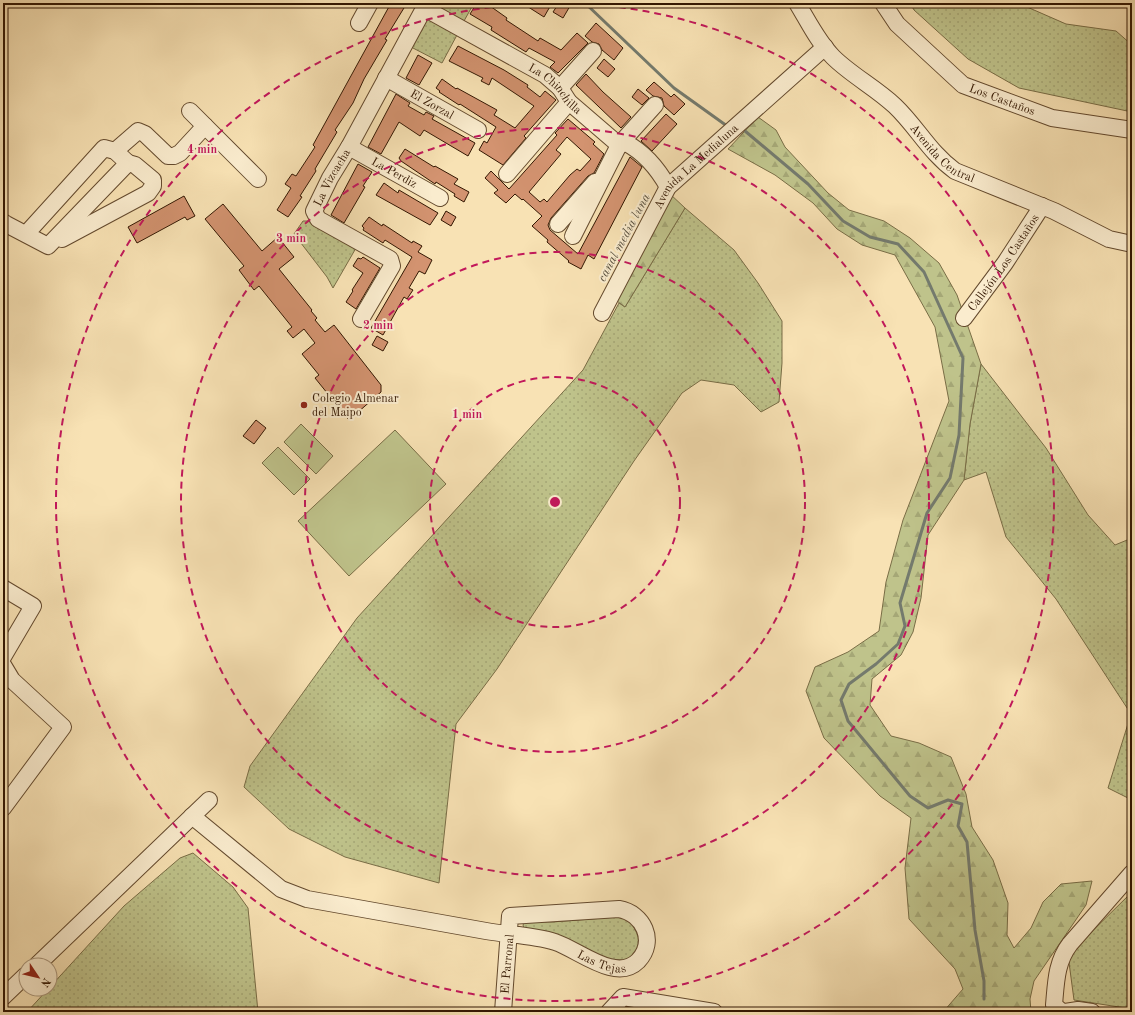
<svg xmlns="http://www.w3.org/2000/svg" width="1135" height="1015" font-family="'Old Standard TT',serif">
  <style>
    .grass { fill: url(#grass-dots); stroke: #796d46 }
    .forest { fill: url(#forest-firs); stroke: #796d46 }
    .park { fill: #bfc38b; stroke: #796d46 }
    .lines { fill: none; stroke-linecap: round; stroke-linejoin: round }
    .stream { stroke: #747a6d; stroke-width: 3 }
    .building { fill: #d39370; stroke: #331702; fill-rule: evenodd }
    .minor-casing { stroke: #644a2e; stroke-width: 18 }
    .minor { stroke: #faecce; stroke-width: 16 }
    .ring { fill: none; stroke: #c2185b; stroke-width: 2; stroke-dasharray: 7 5 }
    .poi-dot { fill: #8f2418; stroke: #faecce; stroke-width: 1.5 }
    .labels { text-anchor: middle; stroke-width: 4; stroke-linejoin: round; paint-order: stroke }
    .street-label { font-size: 12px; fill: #331702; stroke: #faecce }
    .poi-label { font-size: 12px; fill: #331702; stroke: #faecce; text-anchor: start }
    .water-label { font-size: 13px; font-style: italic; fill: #595140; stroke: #faecce }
    .centre { fill: #c2185b; stroke: #faecce; stroke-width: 2 }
    .ring-label { font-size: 12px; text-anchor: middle; font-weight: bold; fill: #c2185b; stroke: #faecce; stroke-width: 4; stroke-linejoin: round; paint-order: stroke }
  </style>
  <defs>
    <pattern id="grass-dots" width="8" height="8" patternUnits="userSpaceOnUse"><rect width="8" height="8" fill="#bfc38b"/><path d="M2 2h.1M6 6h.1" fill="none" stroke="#a5a776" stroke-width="1.8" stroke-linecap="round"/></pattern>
    <pattern id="forest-firs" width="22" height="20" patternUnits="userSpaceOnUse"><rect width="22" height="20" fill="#bfc38b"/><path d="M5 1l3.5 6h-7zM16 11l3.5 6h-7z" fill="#a5a776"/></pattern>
  </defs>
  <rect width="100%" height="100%" fill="#f8e2b4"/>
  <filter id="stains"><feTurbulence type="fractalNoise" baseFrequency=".005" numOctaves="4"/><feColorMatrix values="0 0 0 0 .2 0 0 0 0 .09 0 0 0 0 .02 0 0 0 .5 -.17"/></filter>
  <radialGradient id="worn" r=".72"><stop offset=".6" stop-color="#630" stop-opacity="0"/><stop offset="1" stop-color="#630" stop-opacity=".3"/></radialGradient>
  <!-- grass -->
  <g class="grass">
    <polygon points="435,3 474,3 464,21 436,7"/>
    <polygon points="910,3 1018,3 1066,24 1116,31 1132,45 1132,112 1019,88 968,59 914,10"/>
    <polygon points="429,19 457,35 442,63 411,47 425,20"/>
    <polygon points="685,208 734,250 758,283 782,321 782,363 779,402 761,412 734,385 701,380 682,393 634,461 497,669 456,724 439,883 345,857 289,829 244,787 250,766 357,618 583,370 619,303 625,307"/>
    <polygon points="303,221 311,221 356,248 333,288 327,277 294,234"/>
    <polygon points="981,364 1046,448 1088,515 1115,545 1132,538 1132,800 1108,788 1131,714 1056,599 1006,537 986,472 964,480 970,424"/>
    <polygon points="193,853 233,887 248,908 258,1012 27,1012 48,989 50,989 50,987 124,906 180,858"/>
    <polygon points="1132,892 1132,1009 1074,1000 1068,955"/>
    <path d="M617,917c16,1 29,24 16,38 -6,5 -13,6 -21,8l-88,-34 -1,-4 2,-4 27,1z"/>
  </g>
  <!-- forest -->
  <g class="forest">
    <polygon points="758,117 776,130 785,147 828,193 849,210 884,221 910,238 939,263 957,295 981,364 970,424 964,480 928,535 921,598 913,632 901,655 872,679 870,705 891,736 919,743 951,757 966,794 972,827 993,860 1008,903 1007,935 1014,948 1031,928 1043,902 1061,884 1092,881 1086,905 1034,981 1030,999 1031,1012 943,1012 963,989 955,969 909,919 905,868 911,818 880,796 824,738 806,691 815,667 848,652 879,631 886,582 903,520 949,401 935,327 895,255 862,245 837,229 813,203 775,175 728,149"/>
    <polygon points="669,193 685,208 625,307 613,298"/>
  </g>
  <!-- park -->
  <g class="park">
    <polygon points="301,424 333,456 316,474 284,442"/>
    <polygon points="395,430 446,484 349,576 298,521"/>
    <polygon points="278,447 310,479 294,495 262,463"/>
  </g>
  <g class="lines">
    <!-- stream -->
    <g class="stream">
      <polyline points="585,3 674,88 727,126"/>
      <polyline points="745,131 808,184 843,221 870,237 898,244 924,272 963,358 959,435 950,478 927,513 900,603 905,626 898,644 876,664 849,684 841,700 848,721 910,796 928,808 948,800 962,804 958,826 967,842 975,930 984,981 984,999"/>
      <polyline points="985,1010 985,1012"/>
    </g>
  </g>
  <!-- building -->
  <g class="building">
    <polygon points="391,3 407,3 385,39 387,40 364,79 353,103 335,130 337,132 315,169 316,171 300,196 302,197 288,217 277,210 291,188 285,184 292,174 296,176 315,147 313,145"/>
    <polygon points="477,3 484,3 490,6 507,18 506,20 538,41 540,38 561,50 577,33 588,43 558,73 550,67 555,62 529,48 526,52 491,30 492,27 470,14"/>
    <polygon points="522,3 552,3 544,17"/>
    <polygon points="559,3 565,3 570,6 563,18 553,12"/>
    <polygon points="596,23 623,48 614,60 602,50 599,44 592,42 585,36"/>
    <polygon points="458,46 504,70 528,85 527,87 540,97 545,91 556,100 524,136 526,138 503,165 479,150 484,141 487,143 496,127 460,104 459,105 439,92 440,91 436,88 442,79 456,89 457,88 497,110 494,115 515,128 534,106 492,78 489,85 481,81 483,78 449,61"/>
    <polygon points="418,55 432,63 419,85 406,78"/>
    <polygon points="604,59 615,69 608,77 597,68"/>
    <polygon points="586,74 603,92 631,117 621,128 576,85"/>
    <polygon points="654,82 671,97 674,94 685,104 674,115 664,106 662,98 653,96 646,90"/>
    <polygon points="638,89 649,98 642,105 632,97"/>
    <polygon points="396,94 410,103 408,106 424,115 426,112 434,116 432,119 475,143 468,156 424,130 420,136 399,122 381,154 368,147"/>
    <polygon points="666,114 677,124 652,151 641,141"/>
    <path d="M568,119l27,23 -2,2 11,10 -10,19 -6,3 -37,42 -3,7 2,5 28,24 52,-97 12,10 -48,92 -6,-4 -7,14 -13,-7 1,-1 -22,-19 1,-2 -16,-14 10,-10 -19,-17 -1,1 -7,-6 -9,9 -12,-10 4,-3 -13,-12 6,-7 18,18 48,-54 -2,-2zM567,137l24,22 -11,12 -3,-2 -7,6 -23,27 -3,-3 -4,3 -11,-10 32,-38 -5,-4z"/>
    <polygon points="405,149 434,167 435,166 458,179 454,184 469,192 464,202 454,196 455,194 436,182 435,184 401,161 399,158"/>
    <polygon points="358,164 372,172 363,186 365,187 344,223 331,215"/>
    <polygon points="384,183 398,193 399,190 438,213 430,225 376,195"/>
    <polygon points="184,196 195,216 187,220 185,217 137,243 128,227"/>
    <polygon points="223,204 262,251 278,237 294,257 279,269 312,310 311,311 317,318 315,320 325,332 334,325 381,385 381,392 349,420 315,378 319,375 302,354 315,343 304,329 293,338 287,331 292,327 259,286 254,290 239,270 244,266 205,219"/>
    <polygon points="446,211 456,217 451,226 441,220"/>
    <polygon points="369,217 382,226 383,224 412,243 413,241 422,246 418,252 432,260 425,274 419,271 409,288 413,290 407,299 404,297 383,335 371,328 412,257 385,240 383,243 363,230 364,228 362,226"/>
    <polygon points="363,257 380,268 356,309 346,302 353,291 352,290 363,273 353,266 358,258 361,259"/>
    <polygon points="377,336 388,342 383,351 372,345"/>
    <polygon points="256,420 266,428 254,444 243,436"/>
  </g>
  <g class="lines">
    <!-- minor casing -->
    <g class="minor-casing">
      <g id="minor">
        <path id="s1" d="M797,3c11,18 21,39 36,54 18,18 43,31 62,49 22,21 35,47 60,65l99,40 55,28 23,5"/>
        <path id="s2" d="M883,3l14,21 66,61 89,33 80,12"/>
        <path id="s3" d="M424,8l121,67 15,13 9,14 50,43 7,-2c19,10 32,26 42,44"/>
        <polyline points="359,23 370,3"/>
        <path id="s4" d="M386,78l92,52"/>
        <polyline points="560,88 593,51"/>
        <polyline points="190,111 258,179"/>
        <path id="s5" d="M349,147l91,51"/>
        <polyline points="115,151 138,131 145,134 168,156 174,156 180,153 205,126"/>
        <polyline points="507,174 569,102"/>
        <polyline points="3,222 6,224 48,246 128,163 115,151 104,148 26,234"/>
        <polyline points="558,224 595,182"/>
        <polyline points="573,236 619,145 655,105"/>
        <polyline points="62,239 148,193 153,186 153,180 135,165 128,163"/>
        <path id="s6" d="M602,313l66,-126 157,-140"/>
        <path id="s7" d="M964,318l41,-55 37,-57"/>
        <path id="s8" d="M361,319l31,-53 -2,-7 -72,-40 -4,-8 16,-33 19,-31 78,-144"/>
        <polyline points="3,588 33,606 3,657"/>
        <polyline points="3,665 12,680 63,727 3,808"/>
        <path id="s9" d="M192,816l89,73 26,10c60,11 120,21 179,32 23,4 47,4 69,11 24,8 61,41 83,19 19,-20 5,-48 -19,-52l-109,7 -7,96"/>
        <polyline points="37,965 209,800"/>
        <polyline points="3,997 26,975"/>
        <polyline points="609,1012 623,997 714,1012"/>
        <path d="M1062,1012l-8,-7c2,-22 2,-43 16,-61l62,-71"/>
        <polyline points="1065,1012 1078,1010 1092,1012"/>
      </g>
    </g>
    <!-- minor -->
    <use href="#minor" class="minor"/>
  </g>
  <!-- distance rings -->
  <g class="ring">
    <circle cx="555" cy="502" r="125"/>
    <circle cx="555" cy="502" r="250"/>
    <circle cx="555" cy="502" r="374"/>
    <path d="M559 3A499 499 0 1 1 551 3"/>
  </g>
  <!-- markers -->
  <circle class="poi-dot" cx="304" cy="405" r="4"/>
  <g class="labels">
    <!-- street labels -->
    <g class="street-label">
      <text dy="4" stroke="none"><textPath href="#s3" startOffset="155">La Chinchilla</textPath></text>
      <text dy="4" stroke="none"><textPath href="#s2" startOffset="157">Los Castaños</textPath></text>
      <text dy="4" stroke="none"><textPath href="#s4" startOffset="53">El Zorzal</textPath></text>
      <text dy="4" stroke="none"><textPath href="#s1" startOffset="212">Avenida Central</textPath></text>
      <text dy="4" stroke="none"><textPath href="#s6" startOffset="176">Avenida La Medialuna</textPath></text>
      <text dy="4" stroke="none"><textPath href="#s5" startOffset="52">La Perdiz</textPath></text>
      <text dy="4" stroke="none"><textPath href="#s8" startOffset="198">La Vizcacha</textPath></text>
      <text dy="4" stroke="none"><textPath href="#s7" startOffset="68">Callejón Los Castaños</textPath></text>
      <text dy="4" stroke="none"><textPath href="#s9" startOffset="446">Las Tejas</textPath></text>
      <text transform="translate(507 964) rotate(-85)" y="4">El Parronal</text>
    </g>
    <!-- poi labels -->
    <g class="poi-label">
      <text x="312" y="402">Colegio Almenar<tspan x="312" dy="14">del Maipo</tspan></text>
    </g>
    <!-- water labels -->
    <g class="water-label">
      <text transform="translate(623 237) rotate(-62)" y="5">canal media luna</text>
    </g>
  </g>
  <circle cx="555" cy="502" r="6" class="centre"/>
  <g class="ring-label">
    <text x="202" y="153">4 min</text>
    <text x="291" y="242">3 min</text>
    <text x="378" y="329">2 min</text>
    <text x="467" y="418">1 min</text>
  </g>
  <!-- margin -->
  <rect width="1135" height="1015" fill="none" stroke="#f8e2b4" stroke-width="16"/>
  <rect x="4" y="4" width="1127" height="1007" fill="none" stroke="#331702" stroke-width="2"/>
  <rect x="8" y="8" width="1119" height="999" fill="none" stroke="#331702"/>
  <!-- north arrow -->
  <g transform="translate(38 977) rotate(125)"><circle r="19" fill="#faecce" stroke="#aa977c"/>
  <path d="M0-3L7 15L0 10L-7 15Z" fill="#8f2418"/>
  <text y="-6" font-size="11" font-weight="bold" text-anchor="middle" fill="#331702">N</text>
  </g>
  <rect width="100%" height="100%" filter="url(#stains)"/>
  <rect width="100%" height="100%" fill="url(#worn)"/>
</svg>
